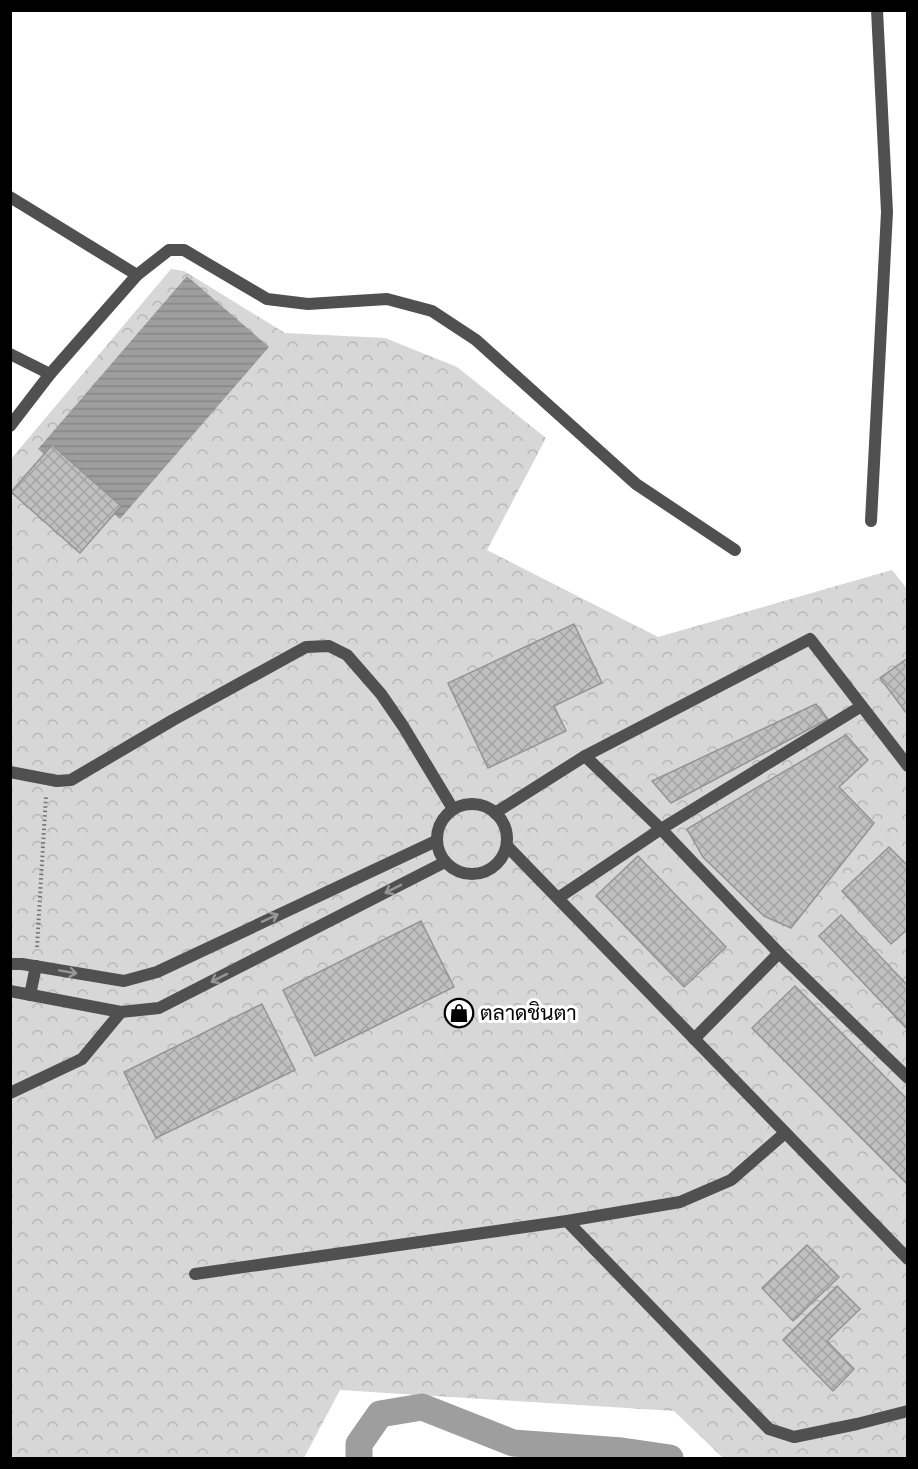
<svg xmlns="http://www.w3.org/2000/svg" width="918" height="1469" font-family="Jost,Sarabun,sans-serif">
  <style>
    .park { fill: url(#park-crowns) }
    .water { fill: url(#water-rules) }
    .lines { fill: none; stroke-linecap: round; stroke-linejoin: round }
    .canal { stroke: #9e9e9e; stroke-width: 27 }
    .building { fill: url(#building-cross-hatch); stroke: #949494; stroke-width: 1.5 }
    .path { stroke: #727272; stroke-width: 4; stroke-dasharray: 1.5 3; stroke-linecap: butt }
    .service { stroke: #505050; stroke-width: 12 }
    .minor { stroke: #505050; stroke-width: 12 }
    .oneway { stroke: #969696 }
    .labels { text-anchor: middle; stroke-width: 6; stroke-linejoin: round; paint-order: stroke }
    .poi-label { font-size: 21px; fill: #000; stroke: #fff; text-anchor: start }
  </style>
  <defs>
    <pattern id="park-crowns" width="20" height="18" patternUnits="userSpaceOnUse" patternTransform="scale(1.5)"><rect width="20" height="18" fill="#d7d7d7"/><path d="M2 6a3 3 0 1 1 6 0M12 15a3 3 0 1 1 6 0" fill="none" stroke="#b7b7b7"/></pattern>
    <pattern id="water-rules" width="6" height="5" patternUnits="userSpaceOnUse" patternTransform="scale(1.5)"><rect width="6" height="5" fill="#9e9e9e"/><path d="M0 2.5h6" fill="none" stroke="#868686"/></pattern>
    <pattern id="building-cross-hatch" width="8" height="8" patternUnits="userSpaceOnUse" patternTransform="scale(1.5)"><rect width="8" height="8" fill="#c0c0c0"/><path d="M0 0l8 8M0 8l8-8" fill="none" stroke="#a3a3a3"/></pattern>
  </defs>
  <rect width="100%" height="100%" fill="#fff"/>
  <!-- park -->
  <polygon class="park" points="171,269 184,271 285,333 385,338 457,367 546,438 487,550 658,637 892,570 908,590 907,1458 723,1458 674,1411 340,1390 304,1458 11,1458 11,459"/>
  <!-- water -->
  <polygon class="water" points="187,276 269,347 120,519 38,449"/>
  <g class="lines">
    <!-- canal -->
    <polyline class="canal" points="359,1458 359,1444 380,1414 422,1407 513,1443 622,1451 670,1458"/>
  </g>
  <!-- building -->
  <g class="building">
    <polygon points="52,445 121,506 80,553 11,492"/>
    <polygon points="574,624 602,683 554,706 566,731 488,768 448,683"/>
    <polygon points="908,658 908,715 880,678"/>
    <polygon points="816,704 828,719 671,803 652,781"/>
    <polygon points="846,735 868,760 839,787 874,823 791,928 764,916 703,857 687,829"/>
    <polygon points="889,847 908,866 908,929 891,944 842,891"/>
    <polygon points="638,856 726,947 684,987 596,896"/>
    <polygon points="841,915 908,986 908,1030 819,936"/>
    <polygon points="421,921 454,987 315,1056 283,990"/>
    <polygon points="795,986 908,1100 908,1185 752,1028"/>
    <polygon points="262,1004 295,1070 156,1138 124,1072"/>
    <polygon points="807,1245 839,1277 793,1321 762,1288"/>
    <polygon points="837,1286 860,1309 827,1341 854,1369 833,1391 783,1340"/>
  </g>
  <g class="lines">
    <!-- path -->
    <polyline class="path" points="37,947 46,796"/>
    <!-- service -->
    <g class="service">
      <polyline points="585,756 661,829 779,953 908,1078"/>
      <polyline points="495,813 585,756 810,639 908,766"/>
      <polyline points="558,898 661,829 860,707"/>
      <polyline points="694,1039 779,953"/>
      <polyline points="10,1093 82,1059 121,1012"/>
      <polyline points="567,1221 769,1429 794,1437 857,1424 908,1411"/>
      <polyline points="195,1274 567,1221 680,1202 731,1180 785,1133"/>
    </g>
    <!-- minor -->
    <g class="minor">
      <polyline points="10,197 137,275 50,374 10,426"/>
      <polyline points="137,275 169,250 184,250 267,299 308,304 387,299 432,311 476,340 636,484 735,550"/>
      <polyline points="10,354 50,374"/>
      <polyline points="871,521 887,212 877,10"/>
      <polyline points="10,772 57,781 71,780 173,720 306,647 329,646 347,655 381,694 403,726 453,809"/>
      <circle cx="472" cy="839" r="35"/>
      <polyline points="507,846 908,1259"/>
      <polyline points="10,964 22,964 124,981 157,972 436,841"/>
      <polyline points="10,991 121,1012 159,1008 445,862"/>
      <polyline points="30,995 36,966"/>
    </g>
  </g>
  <!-- one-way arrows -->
  <defs><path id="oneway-shaft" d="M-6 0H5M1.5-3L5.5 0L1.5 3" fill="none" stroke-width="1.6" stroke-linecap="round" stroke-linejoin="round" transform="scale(1.5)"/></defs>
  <g class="oneway">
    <use href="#oneway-shaft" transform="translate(393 889) rotate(153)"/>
    <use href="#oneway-shaft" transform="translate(270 918) rotate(-25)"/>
    <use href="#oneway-shaft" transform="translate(68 972) rotate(10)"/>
    <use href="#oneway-shaft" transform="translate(219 978) rotate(153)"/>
  </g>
  <!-- icons -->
  <defs>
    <g id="shop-ring" transform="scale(1.5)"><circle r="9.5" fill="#fff" stroke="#000" stroke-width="1.5"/><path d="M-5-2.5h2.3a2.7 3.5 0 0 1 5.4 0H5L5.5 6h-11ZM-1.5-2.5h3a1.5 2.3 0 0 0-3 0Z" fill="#000"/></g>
  </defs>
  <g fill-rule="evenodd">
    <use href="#shop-ring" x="459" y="1013"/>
  </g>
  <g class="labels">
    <!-- poi labels -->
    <g class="poi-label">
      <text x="480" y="1020">ตลาดชินตา</text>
    </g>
  </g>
  <!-- border -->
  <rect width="918" height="1469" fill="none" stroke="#000000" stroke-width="24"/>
</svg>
